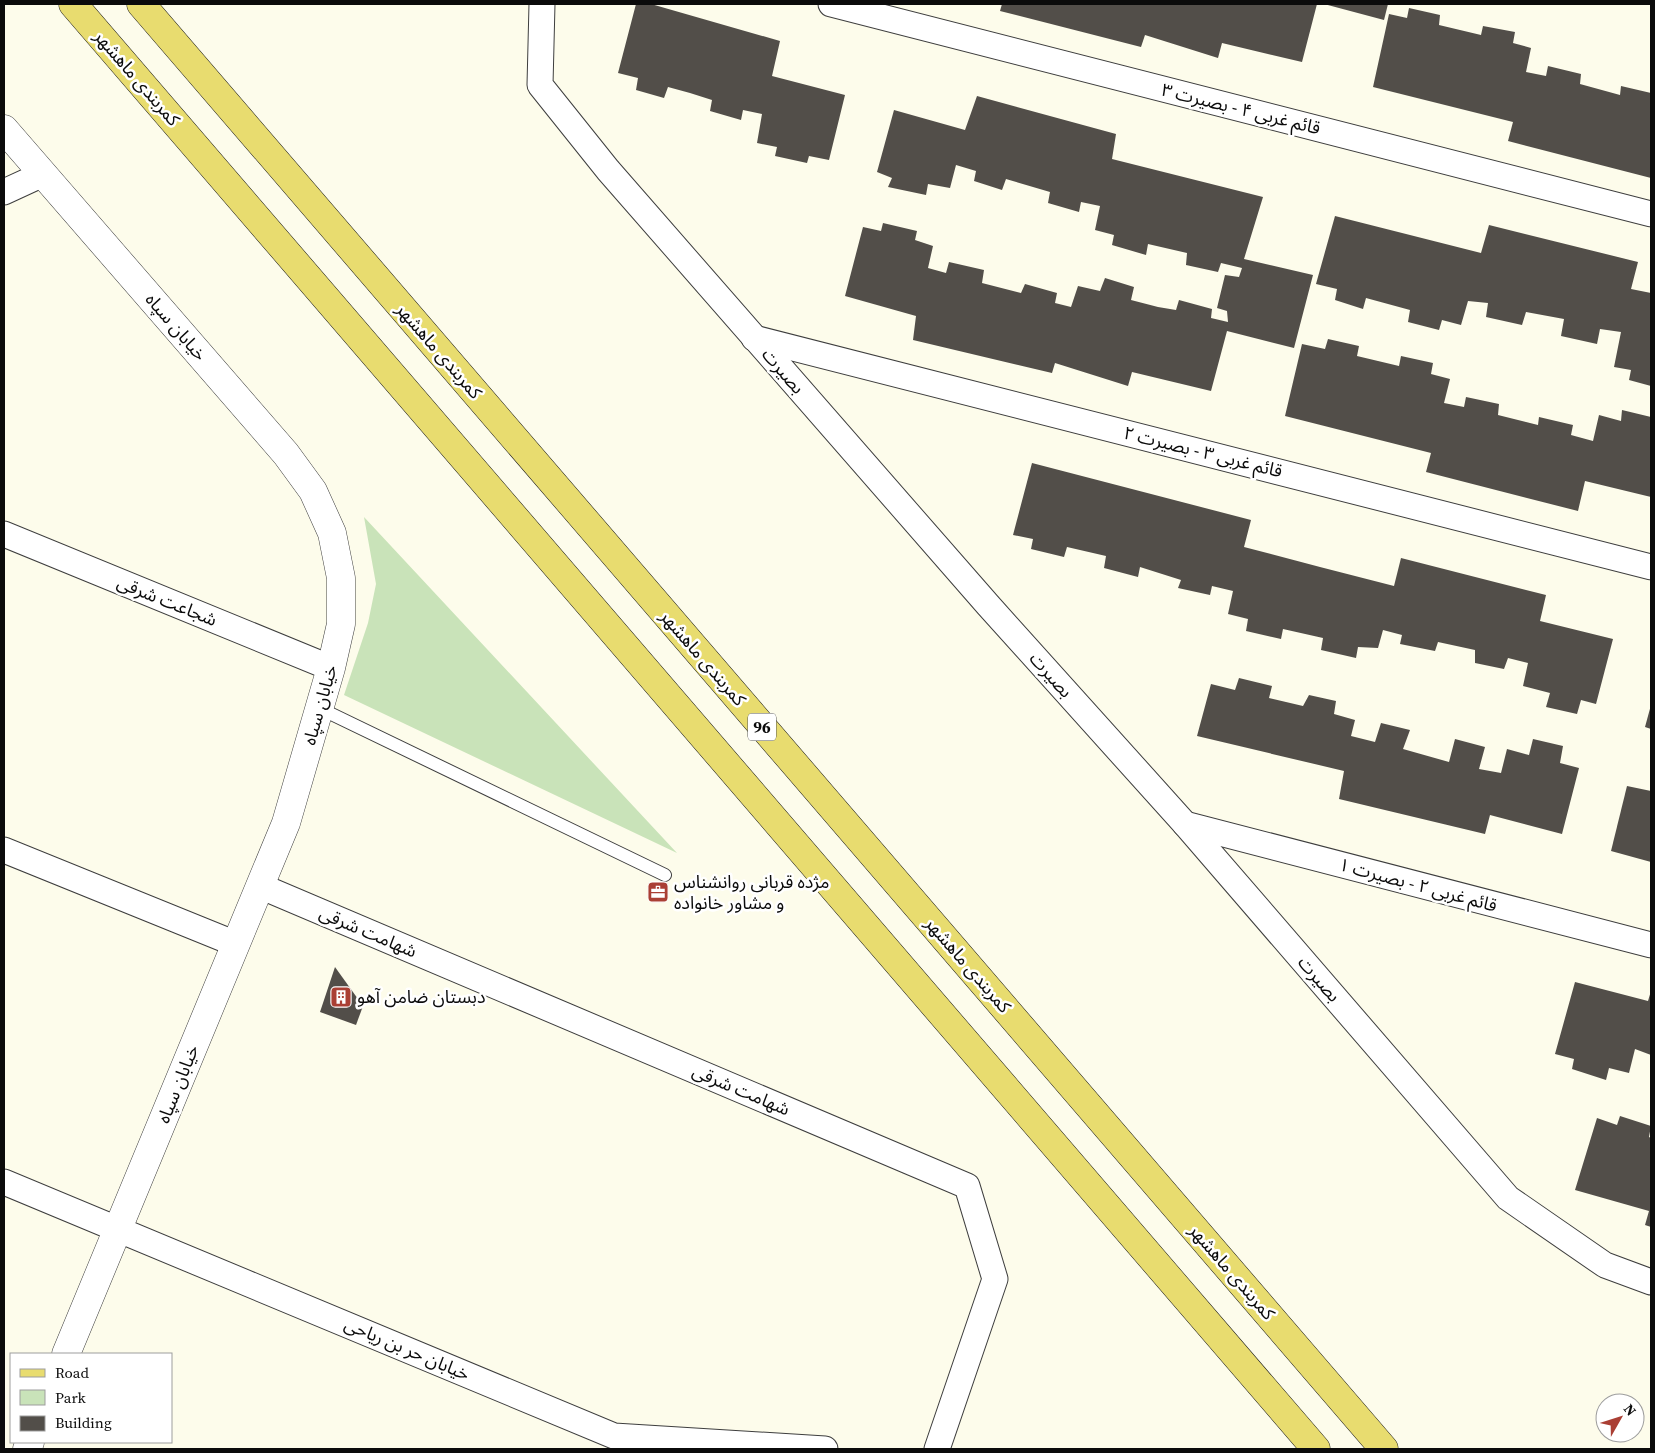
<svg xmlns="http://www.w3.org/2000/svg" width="1655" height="1453" font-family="'Source Serif 4','Noto Sans Arabic',serif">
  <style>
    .green { fill: #c9e3b9 }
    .building { fill: #524e49 }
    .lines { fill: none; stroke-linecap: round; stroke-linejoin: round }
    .service-casing { stroke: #3e3e3e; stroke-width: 14 }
    .minor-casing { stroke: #3e3e3e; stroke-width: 27 }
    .tertiary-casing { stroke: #3e3e3e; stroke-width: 29 }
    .primary-casing { stroke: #1c1c1c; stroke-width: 29 }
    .service { stroke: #fff; stroke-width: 12 }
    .minor { stroke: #fff; stroke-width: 25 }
    .tertiary { stroke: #fff; stroke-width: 28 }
    .primary { stroke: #e8dc6f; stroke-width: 28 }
    .labels { text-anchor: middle; stroke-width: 5; stroke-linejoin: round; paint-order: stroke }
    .shield { fill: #fff; stroke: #545454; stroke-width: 1 }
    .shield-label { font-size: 16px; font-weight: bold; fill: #0b0b0b }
    .street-label { font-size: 18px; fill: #0b0b0b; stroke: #fff }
    .poi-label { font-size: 18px; fill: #0b0b0b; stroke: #fff; text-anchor: start }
  </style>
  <rect width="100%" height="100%" fill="#fdfceb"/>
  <!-- green -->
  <polygon class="green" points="364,517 677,853 344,695 368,623 376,584"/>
  <!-- building -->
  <g class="building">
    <polygon points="636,4 651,4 780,41 772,76 845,95 829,160 809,156 807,163 775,156 777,147 757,143 762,114 743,110 741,120 710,111 712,100 690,93 668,87 664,98 636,90 638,78 618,73"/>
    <polygon points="1002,4 1317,4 1302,62 1222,43 1218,58 1145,35 1141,47 1000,11"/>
    <polygon points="1324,4 1388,4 1384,20"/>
    <polygon points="1409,8 1440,15 1439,25 1481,35 1483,26 1515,32 1513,43 1531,48 1526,72 1546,76 1548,66 1581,74 1580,84 1620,95 1621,86 1651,93 1651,178 1508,141 1513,122 1373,87 1389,14 1407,18"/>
    <polygon points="977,96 1116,134 1112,159 1263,197 1244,259 1313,275 1294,348 1227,331 1211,391 1132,372 1128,386 1055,363 1052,373 913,340 916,316 845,296 863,227 881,231 883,223 917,231 915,240 933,246 928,268 946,273 949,262 984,270 982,283 1021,293 1025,284 1057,293 1055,303 1071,307 1078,286 1100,291 1105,278 1134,287 1131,300 1158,307 1176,310 1179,300 1212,309 1211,318 1228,322 1227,311 1217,308 1225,275 1239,277 1242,268 1221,263 1218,272 1186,265 1187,253 1148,244 1146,255 1112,245 1114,235 1095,230 1100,206 1081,202 1079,212 1048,203 1050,192 1006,179 1002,190 974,181 976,171 956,165 950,188 928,184 926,195 888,187 892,178 877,172 894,110 965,130"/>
    <polygon points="1335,216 1481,253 1489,225 1638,262 1631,289 1651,293 1651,386 1629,380 1631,370 1614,367 1621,332 1600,329 1597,344 1561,336 1564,319 1526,312 1522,325 1486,317 1488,303 1468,301 1461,325 1442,320 1439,330 1408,322 1410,310 1366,298 1363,309 1335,300 1337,289 1316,284"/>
    <polygon points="1328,339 1359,346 1357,356 1399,366 1401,356 1433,363 1431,374 1450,379 1444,403 1464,407 1466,397 1499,404 1498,415 1538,425 1539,417 1573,425 1571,435 1593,441 1599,415 1621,421 1622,410 1651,417 1651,497 1585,481 1578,511 1426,472 1431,453 1285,416 1302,344 1325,349"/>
    <polygon points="1032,463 1251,520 1244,547 1320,567 1394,586 1401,558 1546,595 1540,621 1613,639 1596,704 1581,700 1577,714 1546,707 1550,693 1523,686 1528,663 1508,658 1504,669 1475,663 1475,650 1438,642 1435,651 1400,644 1402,635 1383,630 1378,648 1358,647 1356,658 1321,650 1323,638 1283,629 1281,639 1246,631 1248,619 1228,614 1233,591 1212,586 1210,595 1178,588 1181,580 1140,567 1138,577 1104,568 1106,556 1067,547 1064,557 1031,549 1033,539 1013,535"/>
    <polygon points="1239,678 1272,686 1269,698 1303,706 1309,695 1336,701 1334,714 1355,720 1351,736 1375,742 1381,723 1410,730 1403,749 1449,762 1455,739 1485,747 1479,769 1501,773 1507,749 1529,755 1533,739 1563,746 1560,763 1579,768 1562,834 1490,815 1485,834 1339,799 1344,771 1197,736 1211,684 1235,690"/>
    <polygon points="1651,705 1651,729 1645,727"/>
    <polygon points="1627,786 1651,791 1651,862 1611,851"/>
    <polygon points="335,967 363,1006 356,1025 320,1012"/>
    <polygon points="1575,982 1648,1001 1651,991 1651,1055 1635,1049 1629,1073 1609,1068 1606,1080 1572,1069 1574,1059 1555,1054"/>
    <polygon points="1620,1116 1651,1126 1649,1137 1651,1138 1651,1227 1645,1225 1649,1211 1575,1190 1597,1118 1617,1125"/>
  </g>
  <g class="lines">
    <!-- service casing -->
    <g class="service-casing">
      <polyline id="service" points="319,708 665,875"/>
    </g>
    <!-- minor casing -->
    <g class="minor-casing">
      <g id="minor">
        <polyline points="542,4 540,85 608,170 988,605 1185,824 1508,1198 1605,1265 1651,1282"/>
        <polyline points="831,4 1651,214"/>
        <polyline points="4,192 43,174"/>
        <polyline points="754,338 1651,567"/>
        <polyline points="4,534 331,668"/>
        <polyline points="1185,824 1651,945"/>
        <polyline points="4,850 236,944"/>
        <polyline points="260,886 967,1186 995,1279 937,1449"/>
        <polyline points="4,1182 614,1436 825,1449"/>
      </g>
    </g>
    <!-- tertiary casing -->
    <g class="tertiary-casing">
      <g id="tertiary">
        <polyline points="4,129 286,454 313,491 332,533 341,578 341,624 331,668 286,823 66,1354"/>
        <polyline points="27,1449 30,1442"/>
      </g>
    </g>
    <!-- primary casing -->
    <g class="primary-casing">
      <g id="primary">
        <polyline points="73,4 1316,1449"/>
        <polyline points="141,4 1384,1449"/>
      </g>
    </g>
    <!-- service -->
    <use href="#service" class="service"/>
    <!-- minor -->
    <use href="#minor" class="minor"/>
    <!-- tertiary -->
    <use href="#tertiary" class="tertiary"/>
    <!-- primary -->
    <use href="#primary" class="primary"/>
  </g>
  <!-- icons -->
  <defs>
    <g id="office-square" transform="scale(1.125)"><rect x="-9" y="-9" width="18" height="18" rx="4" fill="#aa3f34" stroke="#fff"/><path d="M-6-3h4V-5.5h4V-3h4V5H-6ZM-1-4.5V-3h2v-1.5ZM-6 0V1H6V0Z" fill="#fff"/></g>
    <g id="building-square" transform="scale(1.125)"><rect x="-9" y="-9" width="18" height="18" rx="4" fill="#aa3f34" stroke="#fff"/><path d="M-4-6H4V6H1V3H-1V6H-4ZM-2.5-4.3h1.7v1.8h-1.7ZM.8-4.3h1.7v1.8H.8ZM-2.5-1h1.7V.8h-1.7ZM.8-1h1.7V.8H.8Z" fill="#fff"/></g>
  </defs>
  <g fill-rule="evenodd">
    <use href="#office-square" x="658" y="892"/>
    <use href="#building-square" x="341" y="997"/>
  </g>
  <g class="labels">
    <!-- shield labels -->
    <rect class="shield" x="748" y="713.5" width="28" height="27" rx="4"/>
    <g class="shield-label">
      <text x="762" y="733">96</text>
    </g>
    <!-- street labels -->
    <g class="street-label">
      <text transform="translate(137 78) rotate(49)" y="6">کمربندی ماهشهر</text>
      <text transform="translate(1241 109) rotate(14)" y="6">قائم غربی ۴ - بصیرت ۳</text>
      <text transform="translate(176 327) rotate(49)" y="6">خیابان سپاه</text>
      <text transform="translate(439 351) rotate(49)" y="6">کمربندی ماهشهر</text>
      <text transform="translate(783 371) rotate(49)" y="6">بصیرت</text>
      <text transform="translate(1203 452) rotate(14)" y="6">قائم غربی ۳ - بصیرت ۲</text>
      <text transform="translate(167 601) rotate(22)" y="6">شجاعت شرقی</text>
      <text transform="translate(703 658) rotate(49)" y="6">کمربندی ماهشهر</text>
      <text transform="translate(1051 675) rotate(48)" y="6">بصیرت</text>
      <text transform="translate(320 705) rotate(-74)" y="6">خیابان سپاه</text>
      <text transform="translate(1418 885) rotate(15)" y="6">قائم غربی ۲ - بصیرت ۱</text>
      <text transform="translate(368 932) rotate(23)" y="6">شهامت شرقی</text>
      <text transform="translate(968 965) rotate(49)" y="6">کمربندی ماهشهر</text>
      <text transform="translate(1319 979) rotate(49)" y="6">بصیرت</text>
      <text transform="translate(178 1084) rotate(-68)" y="6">خیابان سپاه</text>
      <text transform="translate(741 1090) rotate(23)" y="6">شهامت شرقی</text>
      <text transform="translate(1232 1272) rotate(49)" y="6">کمربندی ماهشهر</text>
      <text transform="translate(407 1349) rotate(23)" y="6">خیابان حر بن ریاحی</text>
    </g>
    <!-- poi labels -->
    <g class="poi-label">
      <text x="674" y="888">مژده قربانی روانشناس<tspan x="674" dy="21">و مشاور خانواده</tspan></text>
      <text x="357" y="1003">دبستان ضامن آهو</text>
    </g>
  </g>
  <!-- border -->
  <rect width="1655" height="1453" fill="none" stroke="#0b0b0b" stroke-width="10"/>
  <!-- legend -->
  <rect x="10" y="1353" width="162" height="90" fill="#ffffff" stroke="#9d9d9d"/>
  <rect x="20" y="1369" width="25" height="8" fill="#e8dc6f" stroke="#9d9d9d"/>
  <text x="55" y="1378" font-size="15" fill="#0b0b0b">Road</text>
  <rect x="20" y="1390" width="25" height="15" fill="#c9e3b9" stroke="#9d9d9d"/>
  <text x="55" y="1403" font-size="15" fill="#0b0b0b">Park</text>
  <rect x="20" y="1416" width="25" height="15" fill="#524e49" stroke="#9d9d9d"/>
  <text x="55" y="1428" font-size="15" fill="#0b0b0b">Building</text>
  <!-- north arrow -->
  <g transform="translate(1620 1418) rotate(51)"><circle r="24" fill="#ffffff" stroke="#9d9d9d"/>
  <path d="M0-4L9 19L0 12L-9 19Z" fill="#aa3f34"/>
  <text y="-8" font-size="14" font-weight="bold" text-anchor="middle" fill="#0b0b0b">N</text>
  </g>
</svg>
